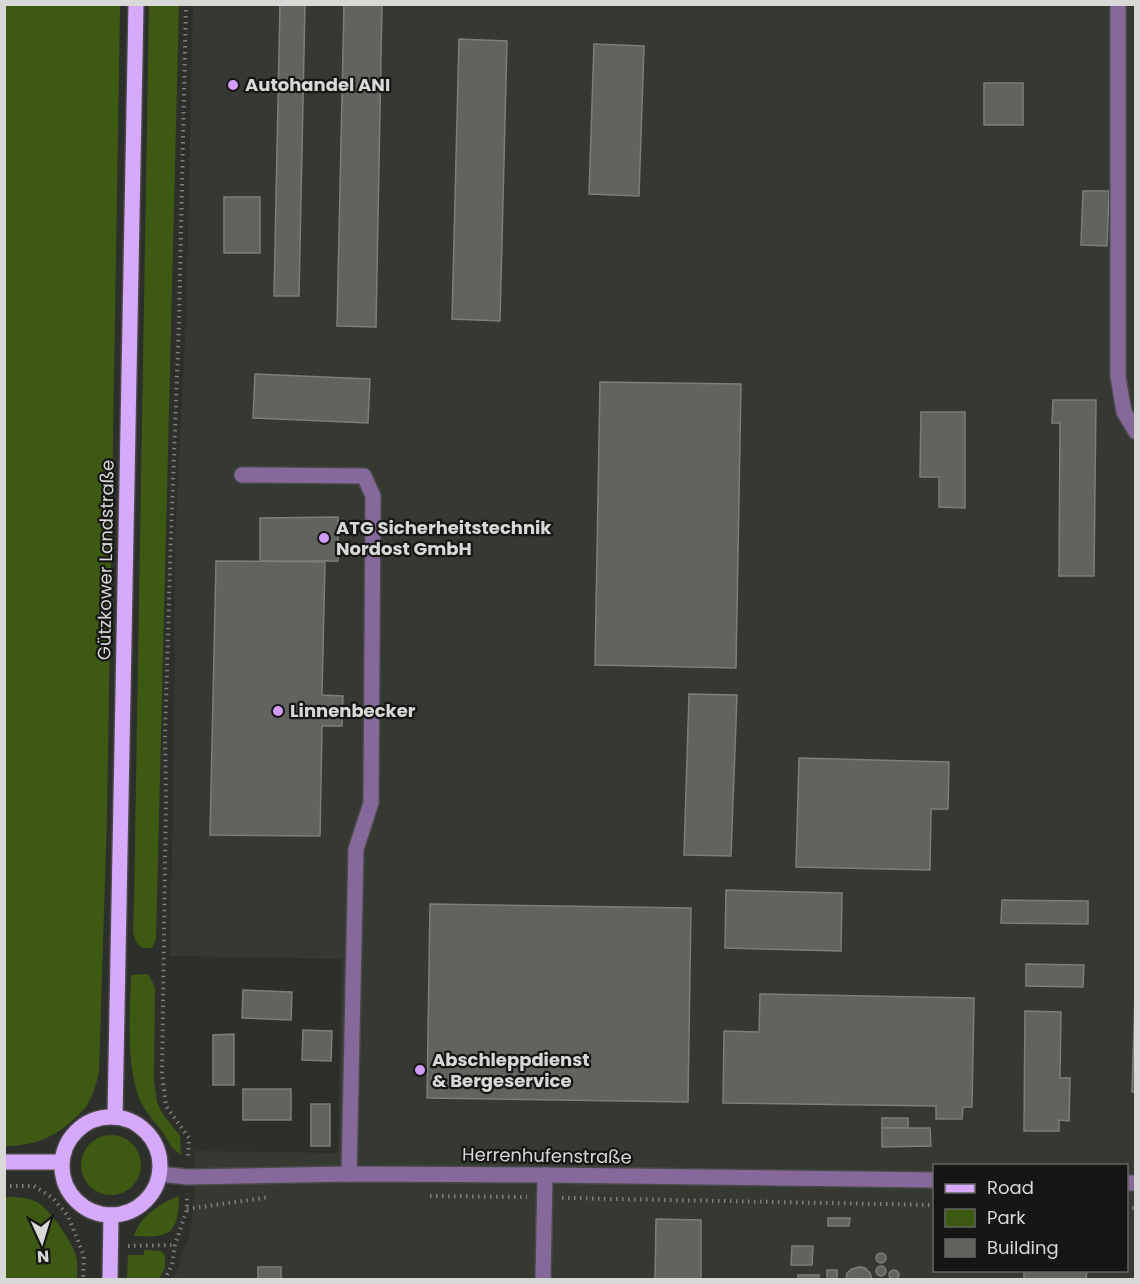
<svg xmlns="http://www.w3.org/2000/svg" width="1140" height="1284" font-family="Poppins,sans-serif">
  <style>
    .built { fill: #353931; fill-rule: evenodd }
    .green { fill: #3e5912 }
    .building { fill: #61635f; stroke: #7c7e7a; stroke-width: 1.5 }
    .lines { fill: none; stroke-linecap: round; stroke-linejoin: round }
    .minor-casing { stroke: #484a47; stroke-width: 18 }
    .major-casing { stroke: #484a47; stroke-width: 18 }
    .path { stroke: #7f807d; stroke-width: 4; stroke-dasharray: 1.5 4.5; stroke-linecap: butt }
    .minor { stroke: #85699a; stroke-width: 15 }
    .major { stroke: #d7a9fa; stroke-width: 15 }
    .poi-dot { fill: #d39cfc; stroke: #161615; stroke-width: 2 }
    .labels { text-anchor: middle; stroke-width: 4.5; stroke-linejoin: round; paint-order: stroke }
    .poi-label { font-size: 18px; font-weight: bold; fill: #d8d9d7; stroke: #161615; text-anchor: start }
    .street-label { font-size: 18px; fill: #d8d9d7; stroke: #161615 }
  </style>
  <rect width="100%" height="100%" fill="#2d2f2b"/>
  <!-- built -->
  <path class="built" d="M193,5h942v1274h-963l4,-6 15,-44 3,-31 1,-47 143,2 4,-194 -172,-3 4,-214 1,-205 11,-218zM934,1166h192v104h-192z"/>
  <!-- green -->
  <g class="green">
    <path d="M5,4l115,1 -13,810 -8,257c-3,13 -6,24 -13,35 -4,5 -9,9 -13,13 -21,19 -41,26 -69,26z"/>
    <polygon points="179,4 156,939 152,948 142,948 136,942 133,932 134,900 149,5"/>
    <path d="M148,974l4,7 3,7 -1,93 3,21 5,11 18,23 1,19c-9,-6 -12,-12 -17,-21 -9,-12 -21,-24 -26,-39 -12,-35 -8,-83 -7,-120z"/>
    <circle cx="111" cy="1165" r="30"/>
    <path d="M179,1196c-1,38 -8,42 -45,40 7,-21 25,-32 45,-40z"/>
    <path d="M5,1197c11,0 22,0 32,5 12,6 36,41 39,54 2,7 1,16 1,23h-72z"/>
    <polygon points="144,1250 161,1251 165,1255 165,1268 159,1279 127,1279 128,1255 144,1255"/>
  </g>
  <!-- building -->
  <g class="building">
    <polygon points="280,4 305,4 299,296 274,296"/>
    <polygon points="344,4 382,4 376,327 337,326"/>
    <polygon points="459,39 507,41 500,321 452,319"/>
    <polygon points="594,44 644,46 639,196 589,194"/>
    <rect x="984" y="83" width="39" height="42"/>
    <polygon points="1083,191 1109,191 1107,246 1081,245"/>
    <rect x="224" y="197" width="36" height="56"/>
    <polygon points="255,374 370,379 368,423 253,418"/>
    <polygon points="600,382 741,384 736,668 595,665"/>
    <polygon points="1053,400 1096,400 1094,576 1059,576 1060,423 1052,423"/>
    <polygon points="921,412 965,412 965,508 939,507 939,477 920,477"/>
    <polygon points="338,517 338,561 260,561 260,518"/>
    <polygon points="216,561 325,562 322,695 343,696 342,726 322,726 320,836 210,835"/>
    <polygon points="689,694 737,695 731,856 684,855"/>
    <polygon points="799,758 949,762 948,809 931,809 930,870 796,867"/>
    <polygon points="726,890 842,893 841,951 725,948"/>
    <polygon points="1002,900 1088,901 1088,924 1001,923"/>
    <polygon points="430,904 691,908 688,1102 427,1098"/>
    <polygon points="1136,962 1136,1092 1132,1092"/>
    <polygon points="1026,964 1084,965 1083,987 1026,986"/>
    <polygon points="243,990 292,992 291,1020 242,1018"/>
    <polygon points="760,994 974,998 972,1107 963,1107 962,1119 936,1119 936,1106 723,1103 724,1031 759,1032"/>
    <polygon points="1025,1011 1061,1012 1060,1078 1070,1078 1069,1121 1059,1120 1059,1131 1024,1131"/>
    <polygon points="303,1030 332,1031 331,1061 302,1060"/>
    <polygon points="234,1034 234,1085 213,1085 213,1035"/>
    <rect x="243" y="1089" width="48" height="31"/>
    <rect x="311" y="1104" width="19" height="42"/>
    <rect x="882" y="1118" width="26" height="10"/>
    <polygon points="882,1128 930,1128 931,1146 882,1147"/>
    <polygon points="828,1218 850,1218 849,1226 828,1226"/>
    <polygon points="656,1219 701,1220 701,1280 655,1280"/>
    <polygon points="792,1246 813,1246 812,1265 791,1265"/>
    <circle cx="881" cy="1258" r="5"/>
    <circle cx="881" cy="1271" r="5"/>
    <rect x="258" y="1267" width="23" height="13"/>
    <polygon points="859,1267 865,1268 870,1273 872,1280 846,1280 847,1273 852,1269"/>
    <rect x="827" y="1270" width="10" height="10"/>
    <polygon points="1024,1270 1087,1270 1086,1280 1024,1280"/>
    <circle cx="894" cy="1275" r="5"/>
    <rect x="798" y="1275" width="21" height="5"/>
  </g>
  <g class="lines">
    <!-- minor casing -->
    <g class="minor-casing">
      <g id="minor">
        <polyline points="1118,4 1118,377 1124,412 1136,432"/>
        <polyline points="242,475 364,476 373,496 371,803 356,849 349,1174"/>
        <polyline points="159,1174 188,1177 349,1174 545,1175 934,1180"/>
        <polyline points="1126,1183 1136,1183"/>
        <polyline points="543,1280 545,1175"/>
      </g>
    </g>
    <!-- major casing -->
    <g class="major-casing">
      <g id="major">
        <circle cx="111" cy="1166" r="49"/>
        <polyline points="115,1117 136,4"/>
        <polyline points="4,1162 61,1162"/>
        <polyline points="110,1280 111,1215"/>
      </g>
    </g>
    <!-- path -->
    <g class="path">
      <polyline points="186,4 179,322 171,536 165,735 166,798 162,1074 166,1106 189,1138 188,1160"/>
      <polyline points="4,1186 34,1186 53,1198 68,1216 84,1256 83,1280"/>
      <polyline points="430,1196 527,1197"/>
      <polyline points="562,1198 934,1205"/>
      <polyline points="1126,1208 1136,1208"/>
      <polyline points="187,1209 270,1197"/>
      <polyline points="128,1246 175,1245"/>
      <polyline points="164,1280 172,1265 175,1245 187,1209 187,1194"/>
    </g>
    <!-- minor -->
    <use href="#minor" class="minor"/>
    <!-- major -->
    <use href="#major" class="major"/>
  </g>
  <!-- markers -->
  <g class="poi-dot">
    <circle cx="233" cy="85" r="6"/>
    <circle cx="324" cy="538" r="6"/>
    <circle cx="278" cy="711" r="6"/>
    <circle cx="420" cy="1070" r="6"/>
  </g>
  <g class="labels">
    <!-- poi labels -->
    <g class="poi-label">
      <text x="245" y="91">Autohandel ANI</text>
      <text x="336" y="534">ATG Sicherheitstechnik<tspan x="336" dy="21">Nordost GmbH</tspan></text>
      <text x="290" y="717">Linnenbecker</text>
      <text x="432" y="1066">Abschleppdienst<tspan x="432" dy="21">&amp; Bergeservice</tspan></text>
    </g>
    <!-- street labels -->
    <g class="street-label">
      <text transform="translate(106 560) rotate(-89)" y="6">Gützkower Landstraße</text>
      <text transform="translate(547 1156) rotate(1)" y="6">Herrenhufenstraße</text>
    </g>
  </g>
  <!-- border -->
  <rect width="1140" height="1284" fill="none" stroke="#d8d9d7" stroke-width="12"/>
  <!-- legend -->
  <rect x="933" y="1164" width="195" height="108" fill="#161615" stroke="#646463" stroke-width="1.5"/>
  <rect x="945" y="1184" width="30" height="9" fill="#d7a9fa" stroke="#646463" stroke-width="1.5"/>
  <text x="987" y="1194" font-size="18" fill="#d8d9d7">Road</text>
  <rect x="945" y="1209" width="30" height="18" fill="#3e5912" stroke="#646463" stroke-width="1.5"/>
  <text x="987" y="1224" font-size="18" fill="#d8d9d7">Park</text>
  <rect x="945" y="1239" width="30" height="18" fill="#61635f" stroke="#646463" stroke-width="1.5"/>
  <text x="987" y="1254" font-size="18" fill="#d8d9d7">Building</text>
  <!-- north arrow -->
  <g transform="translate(42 1242) rotate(176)" stroke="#161615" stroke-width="4.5" paint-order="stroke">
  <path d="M0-4.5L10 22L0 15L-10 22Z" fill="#d8d9d7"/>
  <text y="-9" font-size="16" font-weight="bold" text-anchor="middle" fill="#d8d9d7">N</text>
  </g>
</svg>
